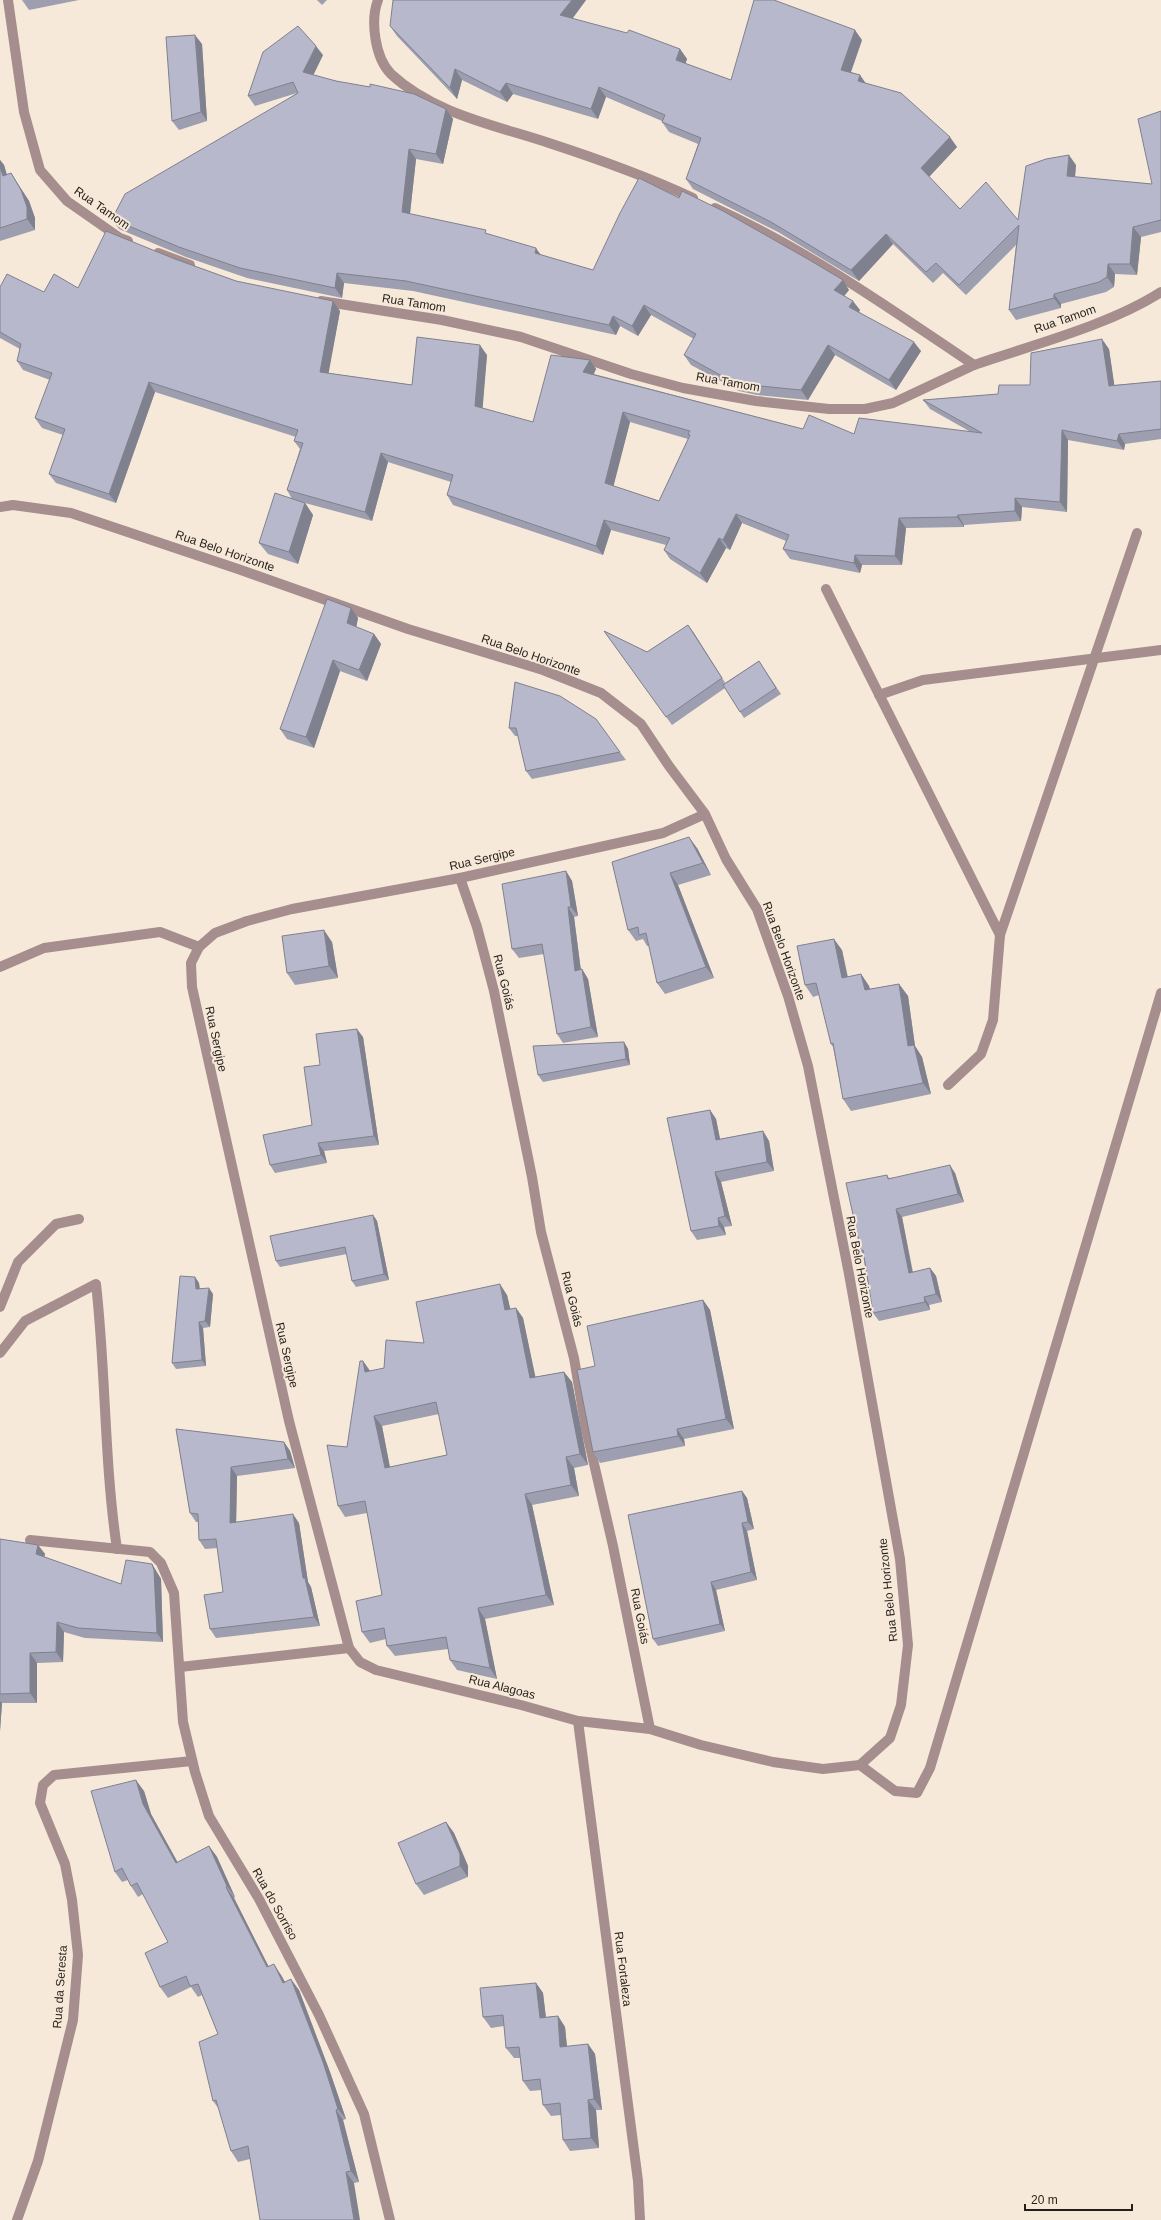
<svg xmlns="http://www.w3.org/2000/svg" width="1161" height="2220" font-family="Arial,sans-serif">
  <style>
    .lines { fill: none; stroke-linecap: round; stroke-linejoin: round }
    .minor { stroke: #a58e8d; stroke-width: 10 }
    .wall { fill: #9d9eaf; fill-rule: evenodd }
    .shaded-wall { fill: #80818e }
    .building { fill: #b7b8cb; stroke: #80818e; fill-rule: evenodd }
    .labels { text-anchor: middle; stroke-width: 4; stroke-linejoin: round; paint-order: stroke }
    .street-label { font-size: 12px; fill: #251f1a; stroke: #f7e9d9 }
  </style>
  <rect width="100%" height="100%" fill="#f7e9d9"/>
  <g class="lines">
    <!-- minor -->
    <g class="minor">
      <polyline points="8,0 24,112 40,170 67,201 120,238 128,241"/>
      <path d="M378,0c-8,21 -3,58 13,74 43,40 104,51 158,69 49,16 97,33 144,55"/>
      <polyline points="158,253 190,265"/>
      <path d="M321,301l121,19 79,17 110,37 52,14 73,13 73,8h36l28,-6 81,-38c-83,-56 -167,-115 -259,-157"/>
      <path d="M974,365c58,-20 136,-40 187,-73"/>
      <polyline points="0,507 13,505 71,513 238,569 408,629 543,670 601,693 641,724 669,766 705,814 726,859 757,909 788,996 808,1066 849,1274 900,1559 908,1645 901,1705 890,1738 860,1765 823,1769 773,1762 701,1745 650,1729 578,1721 521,1705 376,1670 360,1662 349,1648 289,1421 192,987 191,963 199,947 215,933 247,921 292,909 460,878 663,833 705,814"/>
      <polyline points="826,589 1000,935 1137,533"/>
      <polyline points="879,695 923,680 1161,650"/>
      <polyline points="460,878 477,927 494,991 532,1177 541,1232 574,1358 586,1429 613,1546 650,1729"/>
      <polyline points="0,967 44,948 160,932 199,947"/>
      <polyline points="948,1085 981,1054 993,1020 1000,935"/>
      <polyline points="0,1307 18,1262 56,1224 79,1219"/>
      <path d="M0,1353l25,-32 71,-37c10,88 8,177 21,265"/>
      <polyline points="30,1540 150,1552 161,1563 174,1593 183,1722 195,1772 209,1816 259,1899 319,2015 364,2114 390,2220"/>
      <polyline points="180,1667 349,1648"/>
      <polyline points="578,1721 638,2181 640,2220"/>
      <polyline points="860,1765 895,1791 917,1793 930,1768 1161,993"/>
      <polyline points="17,2220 38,2161 73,2020 78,1955 72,1900 65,1864 40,1803 43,1785 54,1775 192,1761"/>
    </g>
  </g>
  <!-- wall -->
  <g class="wall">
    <polygon points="22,0 79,0 29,10"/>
    <polygon points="317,0 327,0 322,5"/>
    <polygon points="586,0 572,19 680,49 687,59 685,64 731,80 862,40 851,72 860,75 865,83 957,147 929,177 960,209 1018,220 1076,165 1075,177 1152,184 1161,111 1161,232 1141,237 1137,275 1115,274 1114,287 1106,292 1061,304 1061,308 1016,320 1009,310 1016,245 966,295 943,273 933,283 893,244 859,281 778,232 693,189 686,179 698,144 669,132 662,122 662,121 606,97 598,119 513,94 507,102 462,80 457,99 397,36 390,26"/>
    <polygon points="202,44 207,121 179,130 172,121"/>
    <polygon points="323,55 313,75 446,109 453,119 443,164 416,159 410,214 489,234 541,255 593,270 849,290 844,296 860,310 859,312 921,351 896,390 835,355 808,400 757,395 739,391 691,365 684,355 694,339 651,315 638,336 620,326 616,335 413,291 344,283 342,298 247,278 186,257 119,229 112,219 297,93 255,106 248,96"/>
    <polygon points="0,160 4,165 7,175 11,173 18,184 29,201 35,218 35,230 0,241"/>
    <path d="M175,259l61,22 104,30 -12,62 84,12 75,-30 -5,53 51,14 57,-62 6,9 -2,5 209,55 51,5 115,-3 -39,-22 -7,-9 75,-6 32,-9 79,-36 5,36 47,-4v58l-36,5 -1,6 -56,-10 -1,72 -45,-5 -1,14 -57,4v2l-58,1 -4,37h-40l-2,8 -70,-14 -7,-10 3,-8 -44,-18 -12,27 -4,-2 -19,35 -37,-24 -6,-9 2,-5 -55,-15 -8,25 -150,-50 -6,-10 4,-13 -63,-20 -16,59 -67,-18 8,12 -15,49 -30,-10 -9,-11 33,-44 -5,-9 13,-41 -6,-8 2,-4 -141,-45 -39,111 -60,-20 -7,-9 14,-39 -21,-7 -7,-10 15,-38 -27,-10 -6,-9 3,-12 -20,-11v-51l44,5 34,-4zM630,422l58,17 -29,62 -46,-15z"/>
    <polygon points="351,608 358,618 356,627 374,634 381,644 367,681 340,671 314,748 287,739 280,729"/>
    <polygon points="688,625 725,683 759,661 781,694 744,718 725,688 672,725 604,631 647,652"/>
    <polygon points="515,682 620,752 626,760 532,779 526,771 518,736 515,736 509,728"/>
    <polygon points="697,848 711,875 678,885 714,978 665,994 657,983 649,946 647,946 643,939 636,941 628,930 612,862"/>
    <polygon points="566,871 572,881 578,916 574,917 581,970 582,969 588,979 598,1037 563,1043 557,1034 544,954 519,958 512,949"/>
    <polygon points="332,942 338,978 295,985 287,973"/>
    <polygon points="842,950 848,977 861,974 869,986 870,989 899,984 908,996 915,1046 922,1057 931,1094 851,1111 843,1099 833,1047 831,1044 819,995 813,997 805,985"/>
    <polygon points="363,1037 379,1145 324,1151 327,1163 275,1173 270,1165 312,1125 320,1065"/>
    <polygon points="624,1042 628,1049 630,1065 543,1082 538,1075"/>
    <polygon points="710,1110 716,1119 720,1139 763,1131 769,1141 774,1171 721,1182 732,1226 724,1227 726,1235 697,1240 691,1231"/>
    <polygon points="955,1173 964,1202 902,1217 913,1272 930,1268 936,1276 942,1302 929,1305 930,1310 879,1321 873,1313 863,1255 861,1251 887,1175 889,1178"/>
    <polygon points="373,1215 377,1221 389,1280 356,1287 352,1281 347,1254 280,1267 276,1261"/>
    <polygon points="195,1277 199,1283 200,1289 213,1294 210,1327 203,1328 206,1366 176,1369 172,1363"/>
    <path d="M507,1295l3,14 6,-1 7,10 12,59 29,-5 8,10 16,83 -14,3 5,28 -47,9 22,100 -69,14 12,60 -40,-9 -7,-10 -2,-11 -53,7 -8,-10 -1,-7 -16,4 -8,-11 20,-37 -15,-82 -22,4 -7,-11 9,-59 16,-86 7,10 14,-3 40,-25zM439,1414l8,41 -57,12 -8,-41z"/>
    <polygon points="703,1300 710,1310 734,1429 684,1439 685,1446 600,1463 593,1452"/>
    <polygon points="176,1429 284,1442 290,1451 295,1468 237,1476 236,1522 299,1523 308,1582 311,1587 320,1626 216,1638 210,1629 223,1592 218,1548 205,1549 199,1540 198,1522 196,1522 190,1513"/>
    <polygon points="742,1491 747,1498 754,1529 747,1531 757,1580 716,1590 725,1631 658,1646 653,1639"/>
    <polygon points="0,1539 38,1545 45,1554 44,1557 121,1584 152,1564 161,1579 163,1642 85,1638 64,1632 63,1662 37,1663 37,1703 2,1703 0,1731"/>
    <polygon points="144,1791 151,1814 178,1863 209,1846 217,1857 235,1897 234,1898 268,1966 281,1975 285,1982 299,1990 330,2072 346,2119 343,2120 359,2182 354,2183 250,2159 238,2162 231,2151 219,2109 213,2101 218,2034 202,1995 198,1997 191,1987 168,1998 160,1987 168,1942 143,1894 138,1897 131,1886 128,1880 122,1882 115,1872"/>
    <polygon points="446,1822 454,1833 468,1866 468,1877 424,1895 416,1884"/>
    <polygon points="536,1983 543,1993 546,2017 558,2016 565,2027 567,2047 588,2044 595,2054 602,2110 596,2110 599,2148 570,2151 563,2140 561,2115 551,2116 543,2105 542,2090 530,2091 523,2081 520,2058 514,2058 506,2048 504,2026 491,2028 483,2017"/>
  </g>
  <!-- shaded-wall -->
  <g class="shaded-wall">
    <polygon points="572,0 586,0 567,26 560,15"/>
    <polygon points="855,30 862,40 848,80 841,70"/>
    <polygon points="195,35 202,44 207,121 201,112"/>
    <polygon points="316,46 323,55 310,82 303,72"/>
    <polygon points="680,49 687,59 683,71 676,60"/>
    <polygon points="455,69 462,80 457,99 450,88"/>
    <polygon points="860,75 867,85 858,81"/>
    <polygon points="506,83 513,94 507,102 500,92"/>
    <polygon points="599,87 606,97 598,119 591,109"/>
    <polygon points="446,109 453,119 443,164 436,154"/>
    <polygon points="950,137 957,147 928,178 921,168"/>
    <polygon points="409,149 416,159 409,222 402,212"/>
    <polygon points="1069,155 1076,165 1074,187 1067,176"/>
    <polygon points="0,160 4,165 10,186 3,176 0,167"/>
    <polygon points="11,173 18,184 29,201 35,218 35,230 27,219"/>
    <polygon points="1133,227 1141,237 1137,275 1130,264"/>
    <polygon points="886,234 893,244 859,281 851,270"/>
    <polygon points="536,248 543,258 535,253"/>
    <polygon points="1108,264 1115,274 1114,287 1107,277"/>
    <polygon points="337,273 344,283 342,298 335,288"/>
    <polygon points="843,280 849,290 841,300 834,290"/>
    <polygon points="1054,294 1061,304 1061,308 1054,298"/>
    <polygon points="333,301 340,311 327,382 320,372"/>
    <polygon points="853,301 860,310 856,317 849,307"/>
    <polygon points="644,305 651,315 638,336 632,326"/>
    <polygon points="613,316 620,326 616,335 609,325"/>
    <polygon points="1102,339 1109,349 1116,396 1109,386"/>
    <polygon points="914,342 921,351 896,390 889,380"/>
    <polygon points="480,345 487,355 482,416 475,406"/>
    <polygon points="828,345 835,355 808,400 801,390"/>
    <polygon points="590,360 596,369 590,381 583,372"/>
    <polygon points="149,382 155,392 116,503 109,494"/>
    <polygon points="623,412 630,422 612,492 605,483"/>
    <polygon points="1062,430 1068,440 1067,512 1060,502"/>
    <polygon points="1119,434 1125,444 1124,450 1117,441"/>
    <polygon points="381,453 388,462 372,521 365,512"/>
    <polygon points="1015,498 1022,507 1021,521 1015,511"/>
    <polygon points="305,503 313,515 298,564 289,552"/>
    <polygon points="736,514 742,523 730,550 723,540"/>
    <polygon points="958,515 964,525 964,527 957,517"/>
    <polygon points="899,518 906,528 902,565 895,556"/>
    <polygon points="604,520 611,530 603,555 596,546"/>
    <polygon points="719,538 726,548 707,583 700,573"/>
    <polygon points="855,555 862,565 860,573 854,563"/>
    <polygon points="351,608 358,618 355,634 347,623"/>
    <polygon points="688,625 694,633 728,687 722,678"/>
    <polygon points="374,634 381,644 367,681 359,670"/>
    <polygon points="333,660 340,671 314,748 306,737"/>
    <polygon points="689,837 697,848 711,875 703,863"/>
    <polygon points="566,871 572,881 578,916 571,907"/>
    <polygon points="670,873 678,885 714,978 706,967"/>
    <polygon points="568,907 574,917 582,980 575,971"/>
    <polygon points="324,930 332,942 338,978 329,966"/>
    <polygon points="834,939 842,950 850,990 842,978"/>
    <polygon points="582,969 588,979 598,1037 591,1027"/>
    <polygon points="861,974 869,986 873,1002 865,990"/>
    <polygon points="899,984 908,996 915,1046 922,1057 931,1094 923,1083 908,1046"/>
    <polygon points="357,1029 363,1037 379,1145 374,1136"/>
    <polygon points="624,1042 628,1049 630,1065 626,1059"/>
    <polygon points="710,1110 716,1119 722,1149 716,1140"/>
    <polygon points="763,1131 769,1141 774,1171 767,1162"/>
    <polygon points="318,1143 324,1151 327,1163 321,1155"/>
    <polygon points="950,1165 955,1173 964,1202 958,1194"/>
    <polygon points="715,1172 721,1182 732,1226 725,1216"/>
    <polygon points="896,1209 902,1217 914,1281 909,1273"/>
    <polygon points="373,1215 377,1221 389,1280 384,1274"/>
    <polygon points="718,1218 724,1227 726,1235 719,1226"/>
    <polygon points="930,1268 936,1276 942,1302 936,1294"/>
    <polygon points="195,1277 199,1283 200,1295 196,1289"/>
    <polygon points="500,1284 507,1295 513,1320 505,1310"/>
    <polygon points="209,1288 213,1294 210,1327 205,1321"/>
    <polygon points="924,1297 929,1305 930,1310 925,1302"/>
    <polygon points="703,1300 710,1310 734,1429 726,1419"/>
    <polygon points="516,1308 523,1318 538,1389 530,1378"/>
    <polygon points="199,1322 203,1328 206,1366 202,1360"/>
    <polygon points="363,1361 370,1371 365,1372"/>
    <polygon points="564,1372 572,1382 588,1465 580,1454"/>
    <polygon points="374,1416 382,1426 392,1479 385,1468"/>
    <polygon points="677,1429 684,1439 685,1446 678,1436"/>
    <polygon points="284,1442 290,1451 295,1468 288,1459"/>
    <polygon points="566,1457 574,1468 579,1496 571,1485"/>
    <polygon points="231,1467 237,1476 236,1532 230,1523"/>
    <polygon points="742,1491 747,1498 754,1529 748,1522"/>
    <polygon points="525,1494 532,1505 554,1605 546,1595"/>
    <polygon points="293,1514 299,1523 308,1582 311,1587 320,1626 314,1617 303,1578"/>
    <polygon points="742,1523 747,1531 757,1580 751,1572"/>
    <polygon points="38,1545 45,1554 43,1564 36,1554"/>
    <polygon points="152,1564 161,1579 163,1642 157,1633"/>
    <polygon points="711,1582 716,1590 725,1631 720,1624"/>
    <polygon points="478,1608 485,1619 497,1679 490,1668"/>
    <polygon points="57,1622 64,1632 63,1662 56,1652"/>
    <polygon points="30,1653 37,1663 37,1703 30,1693"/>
    <polygon points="0,1701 2,1703 0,1731"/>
    <polygon points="136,1780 144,1791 151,1814 184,1874 176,1863 143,1804"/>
    <polygon points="446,1822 454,1833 468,1866 468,1877 460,1866"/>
    <polygon points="209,1846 217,1857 235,1897 227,1886"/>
    <polygon points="226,1887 234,1898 274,1977 267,1967"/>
    <polygon points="274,1964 281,1975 291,1993 283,1983"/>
    <polygon points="291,1979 299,1990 330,2072 346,2119 338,2109"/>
    <polygon points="536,1983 543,1993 547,2028 540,2018"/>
    <polygon points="558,2016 565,2027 568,2058 560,2047"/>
    <polygon points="588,2044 595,2054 602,2110 594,2099"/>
    <polygon points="588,2100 596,2110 599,2148 591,2138"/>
    <polygon points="336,2110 343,2120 359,2182 351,2171"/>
    <polygon points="346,2172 354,2183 360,2220 354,2220"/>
  </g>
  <!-- building -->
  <g class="building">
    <polygon points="393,0 572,0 560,15 627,33 629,30 680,49 676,60 731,80 754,0 774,0 855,30 841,70 860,75 858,81 901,93 950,137 921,168 960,209 986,182 1018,220 1026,166 1046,159 1069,155 1067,176 1152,184 1138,119 1161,111 1161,220 1133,227 1130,264 1108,264 1107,277 1099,282 1054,294 1054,298 1009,310 1019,225 959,285 936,263 926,272 886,234 851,270 771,222 686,179 701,138 662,122 665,115 599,87 591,109 506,83 500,92 455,69 450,88 390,26"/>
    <polygon points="298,26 316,46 303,72 336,81 370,87 370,84 414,94 446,109 436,154 409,149 402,212 486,230 485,233 536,248 535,253 593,270 620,213 639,178 679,198 682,191 723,211 806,258 843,280 834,290 853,301 849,307 914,342 889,380 828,345 801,390 750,385 733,382 684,355 696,334 644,305 632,326 613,316 609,325 406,281 337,273 335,288 240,268 179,247 112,219 125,194 298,93 293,82 248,96 263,52"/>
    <polygon points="195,35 201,112 172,121 166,37"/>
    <polygon points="0,167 3,176 11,173 21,190 27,207 27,219 0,228"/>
    <path d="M106,231l69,28 61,22 97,20 -13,71 92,13 5,-48 63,8 -5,61 58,16 18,-67 39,5 -7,12 220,57 6,-14 45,19 5,-16 123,15 -59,-33 75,-6 1,-9h31l1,-32 71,-14 7,47 52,-5v48l-42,5 -2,7 -55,-11 -2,72 -45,-4v13l-57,4 -1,2 -58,1 -4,38 -40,-1 -1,8 -71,-14 6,-14 -53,-21 -13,26 -4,-2 -19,35 -36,-23 6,-12 -66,-18 -8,26 -149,-51 6,-20 -72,-22 -16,59 -78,-22 16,-47 -9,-2 4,-11 -149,-48 -40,112 -60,-20 16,-45 -30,-11 17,-45 -35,-12 4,-17 -21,-12v-45l7,-13 37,18 10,-18 24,14zM623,412l67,19 -2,3 2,1 -31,66 -54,-18z"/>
    <polygon points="275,493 305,503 289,552 259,543"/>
    <polygon points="327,599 351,608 347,623 374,634 359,670 333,660 306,737 280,729"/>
    <polygon points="688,625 722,678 666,717 604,631 647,652"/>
    <polygon points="759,661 776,688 740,712 723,685"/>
    <polygon points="515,682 560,696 596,719 620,752 526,771 516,728 509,728"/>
    <polygon points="689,837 703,863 670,873 706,967 657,983 646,933 639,935 638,927 628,930 612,862"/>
    <polygon points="566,871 571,907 568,907 575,971 582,969 591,1027 557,1034 542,944 512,949 502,884"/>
    <polygon points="324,930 329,966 287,973 282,936"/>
    <polygon points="834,939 842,978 861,974 865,990 899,984 908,1046 914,1045 923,1083 843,1099 833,1043 831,1044 816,983 805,985 797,946"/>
    <polygon points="357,1029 374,1136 318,1143 321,1155 270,1165 263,1135 312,1125 304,1067 320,1065 316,1034"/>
    <polygon points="624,1042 626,1059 538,1075 533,1046"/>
    <polygon points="710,1110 716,1140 763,1131 767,1162 715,1172 725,1216 718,1218 719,1226 691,1231 667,1118"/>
    <polygon points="950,1165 958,1194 896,1209 909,1273 930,1268 936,1294 924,1297 925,1302 873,1313 863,1250 861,1251 846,1183 887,1175 888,1179"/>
    <polygon points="373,1215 384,1274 352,1281 345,1247 276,1261 270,1236"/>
    <polygon points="180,1276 195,1277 196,1289 209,1288 205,1321 199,1322 202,1360 172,1363"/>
    <path d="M500,1284l5,26 11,-2 14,70 34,-6 16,82 -14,3 5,28 -46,9 21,101 -68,13 12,60 -40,-8 -4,-23 -59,9 -3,-18 -22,4 -6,-31 26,-6 -17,-94 -27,5 -11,-61 20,2 13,-86h3l2,11 19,-4 2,-28 38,3 -8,-41zM436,1402l11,53 -62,13 -11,-52z"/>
    <polygon points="703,1300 726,1419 677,1429 678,1436 593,1452 577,1370 595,1366 587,1326"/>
    <polygon points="176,1429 284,1442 288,1459 231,1467 230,1523 293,1514 303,1578 305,1578 314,1617 210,1629 204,1595 223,1592 216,1539 199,1540 198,1514 190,1513"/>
    <polygon points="742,1491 748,1522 742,1523 751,1572 711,1582 720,1624 653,1639 628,1515"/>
    <polygon points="0,1539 38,1545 36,1554 121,1584 126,1560 152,1564 154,1570 157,1633 78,1628 57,1622 56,1652 30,1653 30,1693 0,1694"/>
    <polygon points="136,1780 143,1804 176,1863 209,1846 227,1886 226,1887 267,1967 274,1964 283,1983 291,1979 323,2062 338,2109 336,2110 351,2171 346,2172 354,2220 260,2220 248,2146 231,2151 216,2100 213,2101 199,2042 218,2034 198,1984 190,1986 186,1976 160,1987 145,1953 168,1942 137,1883 131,1886 122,1868 115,1872 91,1791"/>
    <polygon points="446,1822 460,1854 460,1866 416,1884 398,1843"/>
    <polygon points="536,1983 540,2018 558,2016 560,2047 588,2044 594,2099 588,2100 591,2138 563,2140 560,2103 543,2105 540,2079 523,2081 519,2047 506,2048 503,2015 483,2017 480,1988"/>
  </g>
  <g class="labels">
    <!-- street labels -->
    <g class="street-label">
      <text transform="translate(102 208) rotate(35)" y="4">Rua Tamom</text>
      <text transform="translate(414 303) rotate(9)" y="4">Rua Tamom</text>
      <text transform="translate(1065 319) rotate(-19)" y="4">Rua Tamom</text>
      <text transform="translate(728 382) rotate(10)" y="4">Rua Tamom</text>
      <text transform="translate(225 551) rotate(19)" y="4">Rua Belo Horizonte</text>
      <text transform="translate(531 655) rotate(19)" y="4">Rua Belo Horizonte</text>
      <text transform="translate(482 859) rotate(-13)" y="4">Rua Sergipe</text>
      <text transform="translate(784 951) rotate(70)" y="4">Rua Belo Horizonte</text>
      <text transform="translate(504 982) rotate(76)" y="4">Rua Goiás</text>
      <text transform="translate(216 1039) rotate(78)" y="4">Rua Sergipe</text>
      <text transform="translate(860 1267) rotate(79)" y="4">Rua Belo Horizonte</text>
      <text transform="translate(572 1299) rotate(76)" y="4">Rua Goiás</text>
      <text transform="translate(287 1355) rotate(77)" y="4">Rua Sergipe</text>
      <text transform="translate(888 1590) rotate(-96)" y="4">Rua Belo Horizonte</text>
      <text transform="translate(640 1616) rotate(79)" y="4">Rua Goiás</text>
      <text transform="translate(502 1687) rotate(14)" y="4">Rua Alagoas</text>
      <text transform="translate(275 1904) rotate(61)" y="4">Rua do Sorriso</text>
      <text transform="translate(623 1969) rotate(83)" y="4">Rua Fortaleza</text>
      <text transform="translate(60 1987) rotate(-86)" y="4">Rua da Seresta</text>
    </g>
  </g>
  <!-- scale -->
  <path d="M1025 2204v6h107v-6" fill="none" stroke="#251f1a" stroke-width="2"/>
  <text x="1031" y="2204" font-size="12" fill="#251f1a" stroke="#f7e9d9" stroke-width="3" paint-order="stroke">20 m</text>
</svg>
